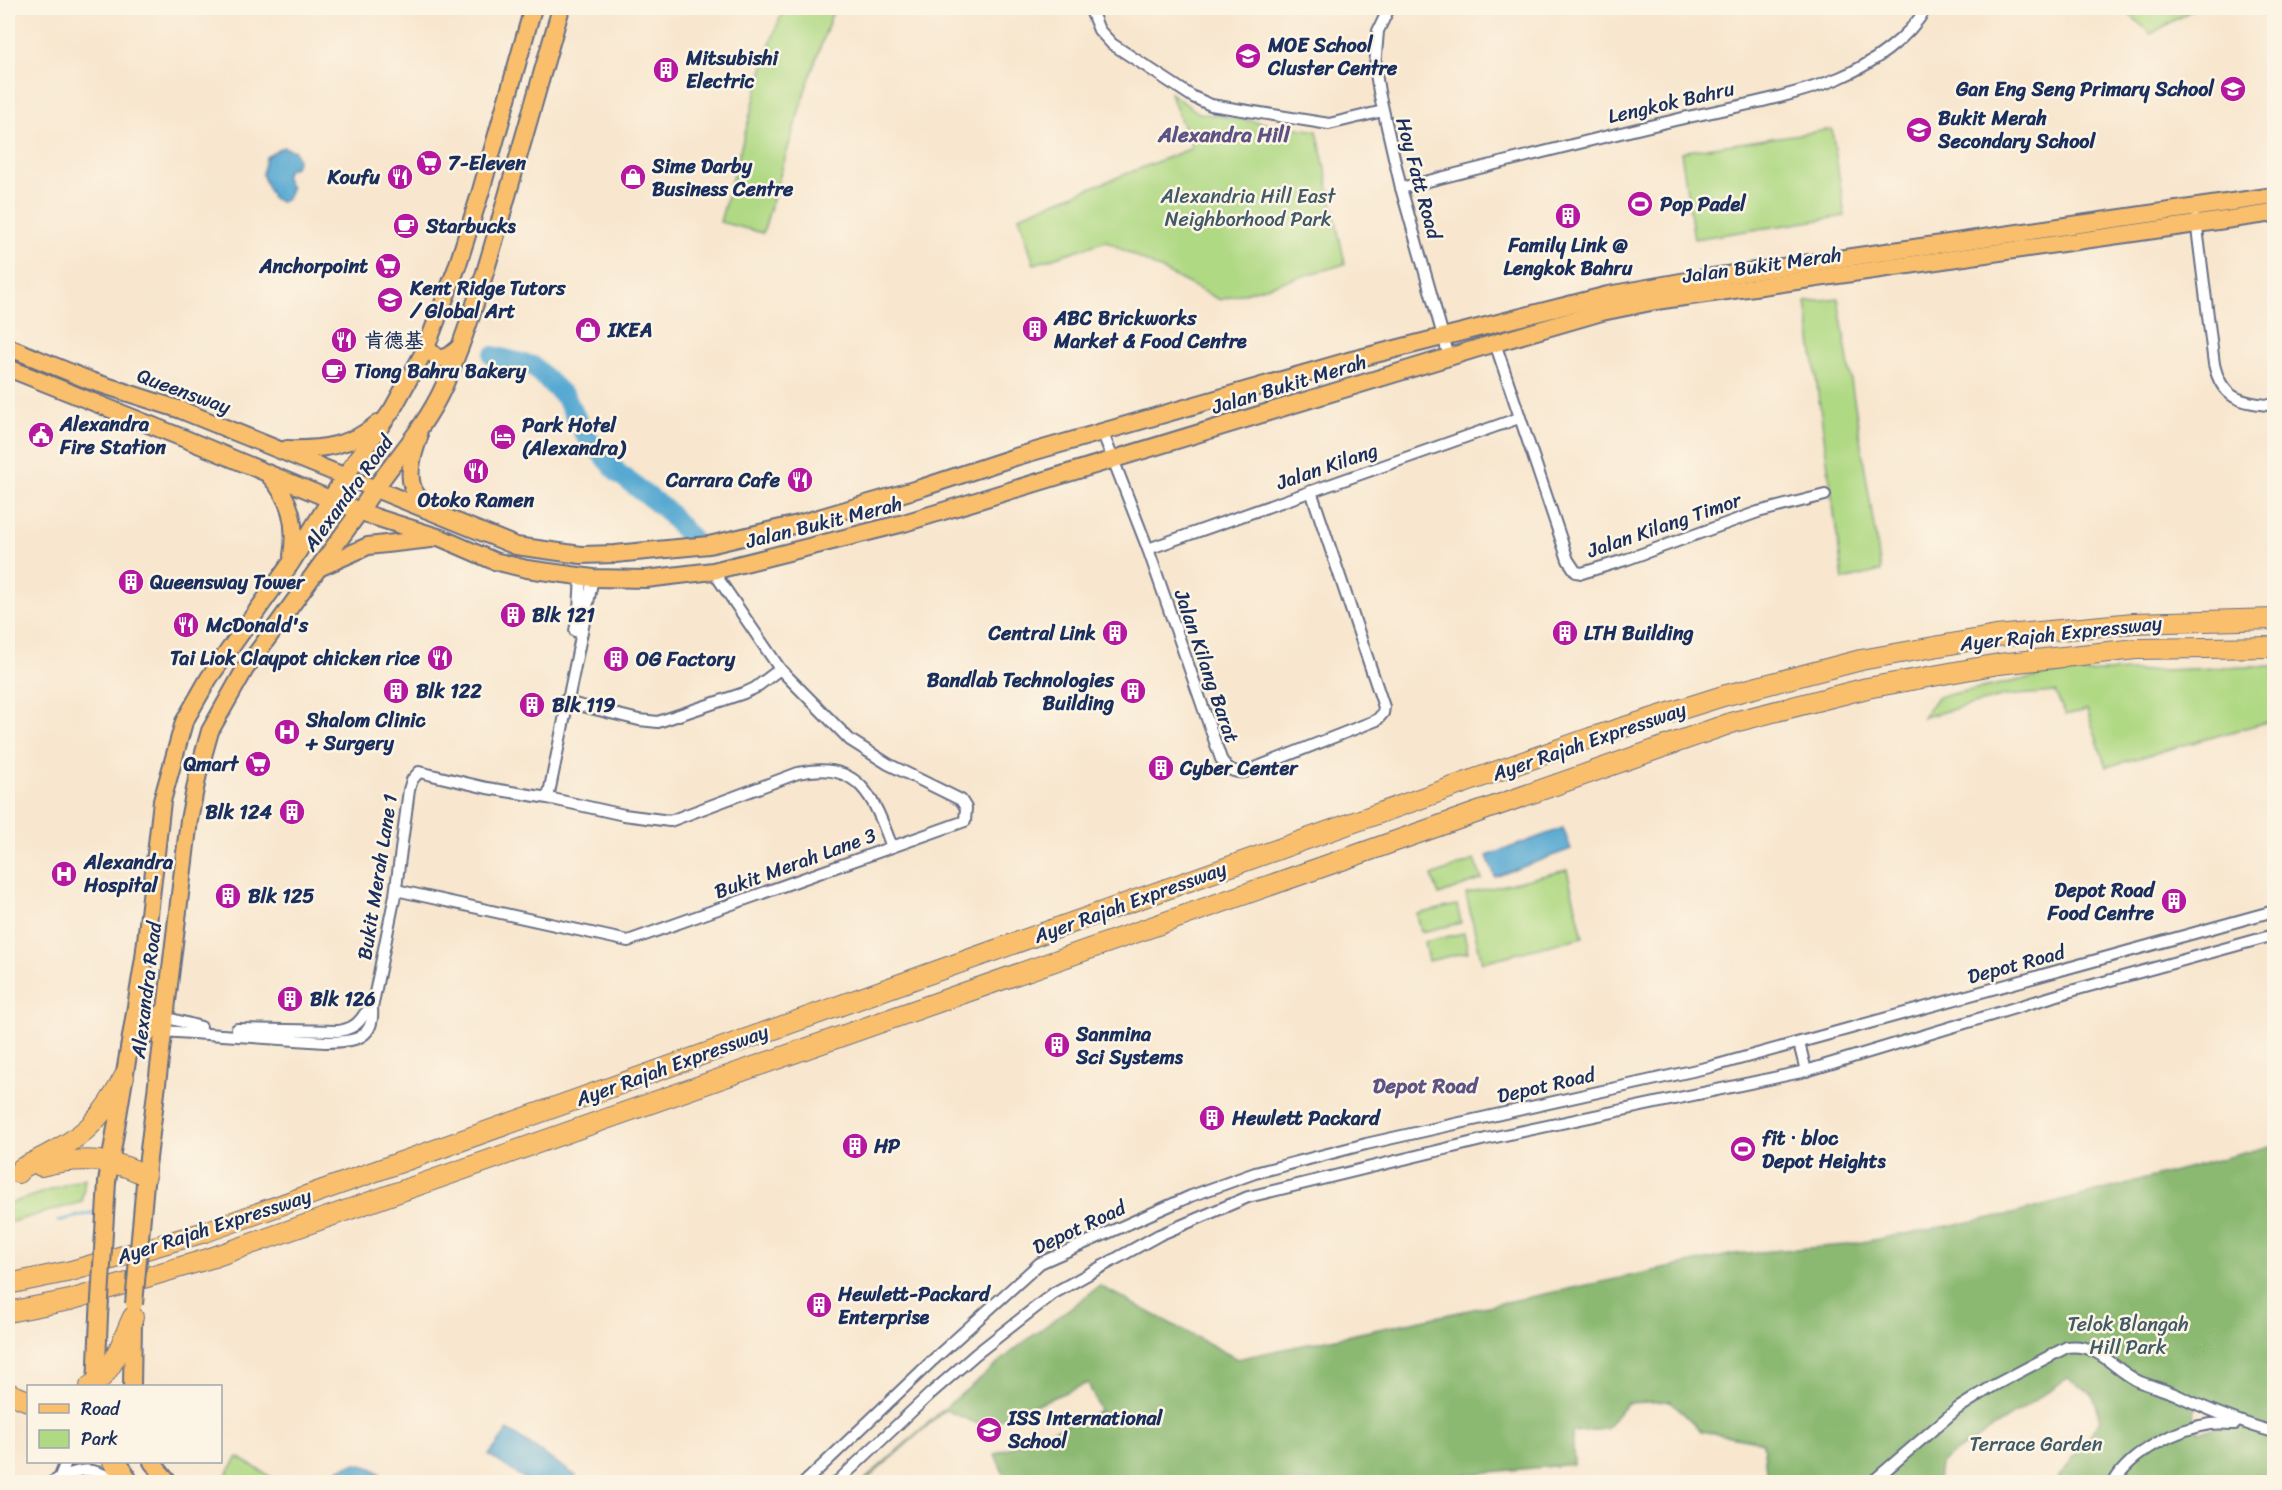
<svg xmlns="http://www.w3.org/2000/svg" width="2282" height="1490" font-family="Sriracha,'LXGW WenKai TC',sans-serif">
  <style>
    .green { fill: #b0d984; stroke: #668471; stroke-width: 1.5 }
    .forest { fill: #8cb972; stroke: #547468; stroke-width: 1.5; fill-rule: evenodd }
    .water { fill: #57a9d2; stroke: #396c98; stroke-width: 1.5 }
    .lines { fill: none; stroke-linecap: round; stroke-linejoin: round }
    .stream { stroke: #57a9d2; stroke-width: 3 }
    .river { stroke: #57a9d2; stroke-width: 20 }
    .street-casing { stroke: #686f85; stroke-width: 14 }
    .primary-casing { stroke: #686f85; stroke-width: 20 }
    .highway-casing { stroke: #686f85; stroke-width: 22 }
    .street { stroke: #fff; stroke-width: 10 }
    .primary { stroke: #f9bf6d; stroke-width: 16 }
    .highway { stroke: #f9bf6d; stroke-width: 20 }
    .primary-bridge-casing { stroke: #686f85; stroke-width: 20; stroke-linecap: butt }
    .primary-bridge { stroke: #f9bf6d; stroke-width: 16 }
    .labels { text-anchor: middle; stroke-width: 5; stroke-linejoin: round; paint-order: stroke }
    .poi-label { font-size: 20px; font-weight: bold; fill: #1b2f5e; stroke: #fcf5e5; text-anchor: start }
    .street-label { font-size: 20px; fill: #1b2f5e; stroke: #fcf5e5 }
    .park-label { font-size: 20px; fill: #405a68; stroke: #fcf5e5 }
    .neighbourhood-label { font-size: 21px; font-weight: bold; fill: #5c5283; stroke: #fcf5e5 }
  </style>
  <rect width="100%" height="100%" fill="#fcf5e5"/>
  <filter id="ink" filterUnits="userSpaceOnUse"><feTurbulence type="fractalNoise" baseFrequency=".0167" numOctaves="2"/><feDisplacementMap in="SourceGraphic" scale="12" xChannelSelector="R" yChannelSelector="G"/><feConvolveMatrix kernelMatrix="1 2 1 2 8 2 1 2 1" color-interpolation-filters="sRGB"/></filter>
  <filter id="wash" filterUnits="userSpaceOnUse"><feTurbulence type="fractalNoise" baseFrequency=".008" numOctaves="4" result="noise"/><feDisplacementMap in="SourceGraphic" scale="24" xChannelSelector="R" yChannelSelector="G"/><feGaussianBlur stdDeviation="1.35" result="paint"/><feColorMatrix in="noise" values="0 0 0 0 0 0 0 0 0 0 0 0 0 0 0 0 0 1.4 0 .05"/><feComposite in="paint" operator="in"/></filter>
  <g filter="url(#wash)">
    <rect width="100%" height="100%" fill="#f8e6ce"/>
    <!-- green -->
    <g class="green">
      <polygon points="784,8 834,8 805,91 763,233 720,222 770,44"/>
      <polygon points="2144,8 2195,8 2151,34 2130,15"/>
      <polygon points="1170,93 1199,113 1317,131 1345,264 1220,300 1106,241 1034,264 1019,216 1192,148"/>
      <polygon points="1832,129 1845,216 1694,239 1681,152"/>
      <polygon points="1838,298 1881,571 1843,580 1806,302"/>
      <polygon points="2274,666 2274,720 2106,767 2087,710 2066,715 2055,692 2005,696 1923,717 1937,697 2050,674"/>
      <polygon points="1474,860 1482,879 1439,895 1432,876"/>
      <polygon points="1567,870 1583,937 1482,962 1466,894"/>
      <polygon points="1457,905 1461,923 1421,932 1417,914"/>
      <polygon points="1464,933 1468,952 1428,961 1424,942"/>
      <polygon points="85,1178 82,1202 8,1223 8,1204"/>
      <polygon points="238,1457 279,1482 236,1482 226,1475"/>
    </g>
    <!-- forest -->
    <path class="forest" d="M2274,1145v337h-216v-4l43,-58 -8,-25 -25,-17 -128,85 -2,19h-171l-4,-40 -62,-11 -30,-30 -44,2 -21,26 -34,3 2,32 -126,12 -2,6h-439l-12,-28 105,-43 -12,-28 -105,43 -38,-16 -81,72h-2l85,-76 73,-61 80,-59 137,73 497,-105 112,-9 166,-31zM2200,1399l41,19 -13,9 -30,4 -5,-18z"/>
    <!-- water -->
    <g class="water">
      <polygon points="283,147 295,151 298,160 295,167 288,170 285,175 291,189 287,199 281,202 272,198 262,174 266,157"/>
      <polygon points="1563,828 1571,849 1495,877 1487,856"/>
      <polygon points="508,1430 576,1476 572,1482 529,1482 489,1455"/>
      <path d="M354,1464c15,1 24,5 32,18h-58c6,-11 14,-15 26,-18z"/>
    </g>
    <g class="lines">
      <!-- stream -->
      <polyline class="stream" points="58,1221 100,1211"/>
      <!-- river -->
      <polyline class="river" points="493,356 533,366 566,398 585,435 618,473 666,510 691,538"/>
    </g>
  </g>
  <g filter="url(#ink)">
    <g class="lines">
      <!-- street casing -->
      <g class="street-casing">
        <g id="street">
          <polyline points="1090,8 1099,30 1112,44 1193,97 1211,105 1329,124 1383,111"/>
          <polyline points="1389,8 1378,31 1375,67 1379,92 1401,188 1449,357"/>
          <path d="M1401,188c90,-23 180,-46 270,-67 54,-13 116,-22 168,-43 33,-14 69,-39 87,-70"/>
          <path d="M2196,220l18,144c8,36 27,38 60,42"/>
          <polyline points="1495,343 1568,560 1576,572 1582,573 1625,560 1758,512 1825,495"/>
          <path d="M1102,431l46,118 73,210c6,10 12,14 24,13l132,-52 6,-7 1,-6 -73,-216"/>
          <polyline points="1148,549 1519,418"/>
          <polyline points="575,631 579,610 581,576"/>
          <polyline points="562,701 639,720 658,722 744,693 755,688 780,669"/>
          <polyline points="548,798 593,578"/>
          <polyline points="396,890 628,941 965,821 966,808 961,800 888,764 850,740 780,669 713,571"/>
          <polyline points="164,1017 201,1027"/>
          <path d="M237,1029l102,2c9,-2 16,-4 22,-12 4,-5 4,-8 11,-11"/>
          <path d="M162,1031l163,11c25,0 50,-1 47,-34l23,-113 14,-105 3,-10 7,-8 68,16 61,10 76,17 46,6 128,-48c62,-14 76,26 94,74"/>
          <polyline points="1799,1043 1806,1071"/>
          <polyline points="59,1479 66,1462"/>
          <path d="M52,1482c28,-14 38,-17 66,0"/>
          <polyline points="805,1482 933,1360 1040,1263 1191,1196 1255,1173 1366,1144 1710,1067 2274,911"/>
          <polyline points="837,1482 930,1394 976,1354 1054,1293 1159,1235 1248,1197 1486,1139 1806,1071 2071,991 2274,935"/>
          <path d="M1872,1482l85,-73 36,-23 74,-39c33,-4 46,23 73,35 13,5 27,8 39,14 32,15 62,27 95,36"/>
          <path d="M2114,1482c16,-29 64,-54 97,-58 8,-1 16,0 24,0"/>
        </g>
      </g>
      <!-- primary casing -->
      <g class="primary-casing">
        <g id="primary">
          <polyline points="8,347 91,381 181,410 516,546 581,555 615,554 709,545 798,524 924,487 1015,457 1348,361 1608,295 1692,280 2274,196"/>
          <polyline points="426,348 439,359 449,356 459,348"/>
          <polyline points="8,368 188,440 332,500 375,517 441,538 494,561 527,569 593,578 646,579 713,571 904,523 1495,343 1602,312 1656,301 2274,213"/>
          <path d="M419,437c-6,17 -14,41 -3,57 3,5 11,9 16,12"/>
          <path d="M287,449c33,1 66,-3 91,-26"/>
          <path d="M269,475c22,24 28,49 23,81"/>
          <polyline points="321,567 368,546 431,539"/>
          <polyline points="129,1048 146,1036 163,1012"/>
          <polyline points="107,1182 144,958 162,801 184,722 209,678 291,563 345,476 392,410 426,348 457,267 480,194 533,8"/>
          <path d="M145,1183l44,-363 9,-46 12,-43 35,-62 115,-158c26,-43 63,-78 84,-125 27,-61 45,-126 63,-190 18,-63 36,-126 54,-188"/>
          <polyline points="96,1386 99,1316"/>
          <polyline points="132,1386 133,1322"/>
          <polyline points="119,1462 130,1482"/>
          <polyline points="152,1462 168,1482"/>
        </g>
      </g>
      <!-- highway casing -->
      <g class="highway-casing">
        <g id="highway">
          <path d="M41,1166c36,-9 72,-9 105,10"/>
          <path d="M18,1173l4,-5c53,-27 74,-37 102,-91"/>
          <polyline points="8,1284 71,1271 205,1232 1590,738 1723,696 1861,660 1996,636 2134,623 2274,619"/>
          <polyline points="8,1312 70,1300 211,1258 1734,722 1867,688 1999,664 2136,649 2274,647"/>
          <path d="M90,1386c23,-10 32,-47 43,-69"/>
          <polyline points="8,1393 28,1401"/>
          <polyline points="113,1462 122,1470"/>
        </g>
      </g>
      <!-- street -->
      <use href="#street" class="street"/>
      <!-- primary -->
      <use href="#primary" class="primary"/>
      <!-- highway -->
      <use href="#highway" class="highway"/>
      <!-- primary-bridge casing -->
      <g class="primary-bridge-casing">
        <g id="primary-bridge">
          <polyline points="134,1304 145,1183"/>
          <polyline points="99,1316 107,1182"/>
        </g>
      </g>
      <!-- primary-bridge -->
      <use href="#primary-bridge" class="primary-bridge"/>
    </g>
  </g>
  <!-- icons -->
  <defs>
    <g id="school-disc" transform="scale(1.35)"><circle r="9.5" fill="#b5179e" stroke="#fcf5e5"/><path d="M0-5L7-2L0 1L-7-2ZM-4 1L0 2.5L4 1V4Q0 6-4 4Z" fill="#fff"/></g>
    <g id="building-disc" transform="scale(1.35)"><circle r="9.5" fill="#b5179e" stroke="#fcf5e5"/><path d="M-4-6H4V6H1V3H-1V6H-4ZM-2.5-4.3h1.7v1.8h-1.7ZM.8-4.3h1.7v1.8H.8ZM-2.5-1h1.7V.8h-1.7ZM.8-1h1.7V.8H.8Z" fill="#fff"/></g>
    <g id="supermarket-disc" transform="scale(1.35)"><circle r="9.5" fill="#b5179e" stroke="#fcf5e5"/><path d="M-6-5.5h2.5l.6 2H6L4.5 2H-2.5L-4.4-4H-6ZM-1.5 3.2a1.3 1.3 0 1 0 .1 0ZM3 3.2a1.3 1.3 0 1 0 .1 0Z" fill="#fff"/></g>
    <g id="restaurant-disc" transform="scale(1.35)"><circle r="9.5" fill="#b5179e" stroke="#fcf5e5"/><path d="M-5-6h1v4h1v-4h1v4h1v-4h1v5L-1.5 .5V6h-2V.5L-5-1ZM5-6V6H3V1.5H1.5Q1.5-4 5-6Z" fill="#fff"/></g>
    <g id="shop-disc" transform="scale(1.35)"><circle r="9.5" fill="#b5179e" stroke="#fcf5e5"/><path d="M-5-2.5h2.3a2.7 3.5 0 0 1 5.4 0H5L5.5 6h-11ZM-1.5-2.5h3a1.5 2.3 0 0 0-3 0Z" fill="#fff"/></g>
    <g id="stadium-disc" transform="scale(1.35)"><circle r="9.5" fill="#b5179e" stroke="#fcf5e5"/><path d="M0-5a6.5 5 0 1 0 0 10a6.5 5 0 1 0 0-10ZM-3.5-1.8h7v3.6h-7Z" fill="#fff"/></g>
    <g id="cafe-disc" transform="scale(1.35)"><circle r="9.5" fill="#b5179e" stroke="#fcf5e5"/><path d="M-5.5-4.5H6V0H3Q3 3.5 0 3.5H-2.5Q-5.5 3.5-5.5 0ZM3-3.2v2h1.7v-2ZM-6 4.5H4V6H-6Z" fill="#fff"/></g>
    <g id="civic-disc" transform="scale(1.35)"><circle r="9.5" fill="#b5179e" stroke="#fcf5e5"/><path d="M-.6-6.5H3V-4.5H.6V-3L4-1V1h2V6H-6V1h2V-1L-.6-3ZM-1.2 2.5V6h2.4V2.5Z" fill="#fff"/></g>
    <g id="hotel-disc" transform="scale(1.35)"><circle r="9.5" fill="#b5179e" stroke="#fcf5e5"/><path d="M-6-4.5h1.5V1H6V5H4.5V3h-9V5H-6ZM-4 0a1.8 1.8 0 1 1 3.6 0ZM.5 0V-2.5h3Q6-2.5 6 0Z" fill="#fff"/></g>
    <g id="hospital-disc" transform="scale(1.35)"><circle r="9.5" fill="#b5179e" stroke="#fcf5e5"/><path d="M-5-5h3v3.5h4V-5h3V5h-3V1.5h-4V5h-3Z" fill="#fff"/></g>
  </defs>
  <g fill-rule="evenodd">
    <use href="#school-disc" x="1248" y="56"/>
    <use href="#building-disc" x="666" y="70"/>
    <use href="#school-disc" x="2233" y="89"/>
    <use href="#school-disc" x="1919" y="130"/>
    <use href="#supermarket-disc" x="429" y="163"/>
    <use href="#restaurant-disc" x="400" y="177"/>
    <use href="#shop-disc" x="633" y="177"/>
    <use href="#stadium-disc" x="1640" y="204"/>
    <use href="#building-disc" x="1568" y="216"/>
    <use href="#cafe-disc" x="406" y="226"/>
    <use href="#supermarket-disc" x="388" y="266"/>
    <use href="#school-disc" x="390" y="300"/>
    <use href="#building-disc" x="1035" y="329"/>
    <use href="#shop-disc" x="588" y="330"/>
    <use href="#restaurant-disc" x="344" y="340"/>
    <use href="#cafe-disc" x="334" y="371"/>
    <use href="#civic-disc" x="41" y="435"/>
    <use href="#hotel-disc" x="503" y="437"/>
    <use href="#restaurant-disc" x="476" y="471"/>
    <use href="#restaurant-disc" x="800" y="480"/>
    <use href="#building-disc" x="131" y="582"/>
    <use href="#building-disc" x="513" y="615"/>
    <use href="#restaurant-disc" x="186" y="625"/>
    <use href="#building-disc" x="1115" y="633"/>
    <use href="#building-disc" x="1565" y="633"/>
    <use href="#restaurant-disc" x="440" y="658"/>
    <use href="#building-disc" x="616" y="659"/>
    <use href="#building-disc" x="396" y="691"/>
    <use href="#building-disc" x="1133" y="691"/>
    <use href="#building-disc" x="532" y="705"/>
    <use href="#hospital-disc" x="287" y="732"/>
    <use href="#supermarket-disc" x="258" y="764"/>
    <use href="#building-disc" x="1161" y="768"/>
    <use href="#building-disc" x="292" y="812"/>
    <use href="#hospital-disc" x="64" y="874"/>
    <use href="#building-disc" x="228" y="896"/>
    <use href="#building-disc" x="2174" y="901"/>
    <use href="#building-disc" x="290" y="999"/>
    <use href="#building-disc" x="1057" y="1045"/>
    <use href="#building-disc" x="1212" y="1118"/>
    <use href="#building-disc" x="855" y="1146"/>
    <use href="#stadium-disc" x="1743" y="1149"/>
    <use href="#building-disc" x="819" y="1305"/>
    <use href="#school-disc" x="989" y="1430"/>
  </g>
  <g class="labels">
    <!-- poi labels -->
    <g class="poi-label">
      <text x="1268" y="52">MOE School<tspan x="1268" dy="23">Cluster Centre</tspan></text>
      <text x="686" y="65">Mitsubishi<tspan x="686" dy="23">Electric</tspan></text>
      <text x="2214" y="96" text-anchor="end">Gan Eng Seng Primary School</text>
      <text x="1938" y="125">Bukit Merah<tspan x="1938" dy="23">Secondary School</tspan></text>
      <text x="448" y="170">7-Eleven</text>
      <text x="652" y="173">Sime Darby<tspan x="652" dy="23">Business Centre</tspan></text>
      <text x="380" y="184" text-anchor="end">Koufu</text>
      <text x="1660" y="211">Pop Padel</text>
      <text x="426" y="233">Starbucks</text>
      <text x="1568" y="252" text-anchor="middle">Family Link @<tspan x="1568" dy="23">Lengkok Bahru</tspan></text>
      <text x="368" y="273" text-anchor="end">Anchorpoint</text>
      <text x="410" y="295">Kent Ridge Tutors<tspan x="410" dy="23">/ Global Art</tspan></text>
      <text x="1054" y="325">ABC Brickworks<tspan x="1054" dy="23">Market &amp; Food Centre</tspan></text>
      <text x="608" y="337">IKEA</text>
      <text x="364" y="347">肯德基</text>
      <text x="354" y="378">Tiong Bahru Bakery</text>
      <text x="60" y="431">Alexandra<tspan x="60" dy="23">Fire Station</tspan></text>
      <text x="522" y="432">Park Hotel<tspan x="522" dy="23">(Alexandra)</tspan></text>
      <text x="780" y="487" text-anchor="end">Carrara Cafe</text>
      <text x="476" y="507" text-anchor="middle">Otoko Ramen</text>
      <text x="150" y="589">Queensway Tower</text>
      <text x="532" y="622">Blk 121</text>
      <text x="206" y="632">McDonald's</text>
      <text x="1096" y="640" text-anchor="end">Central Link</text>
      <text x="1584" y="640">LTH Building</text>
      <text x="420" y="665" text-anchor="end">Tai Liok Claypot chicken rice</text>
      <text x="636" y="666">OG Factory</text>
      <text x="1114" y="687" text-anchor="end">Bandlab Technologies<tspan x="1114" dy="23">Building</tspan></text>
      <text x="416" y="698">Blk 122</text>
      <text x="552" y="712">Blk 119</text>
      <text x="306" y="727">Shalom Clinic<tspan x="306" dy="23">+ Surgery</tspan></text>
      <text x="238" y="771" text-anchor="end">Qmart</text>
      <text x="1180" y="775">Cyber Center</text>
      <text x="272" y="819" text-anchor="end">Blk 124</text>
      <text x="84" y="869">Alexandra<tspan x="84" dy="23">Hospital</tspan></text>
      <text x="2154" y="897" text-anchor="end">Depot Road<tspan x="2154" dy="23">Food Centre</tspan></text>
      <text x="248" y="903">Blk 125</text>
      <text x="310" y="1006">Blk 126</text>
      <text x="1076" y="1041">Sanmina<tspan x="1076" dy="23">Sci Systems</tspan></text>
      <text x="1232" y="1125">Hewlett Packard</text>
      <text x="1762" y="1145">fit · bloc<tspan x="1762" dy="23">Depot Heights</tspan></text>
      <text x="874" y="1153">HP</text>
      <text x="838" y="1301">Hewlett-Packard<tspan x="838" dy="23">Enterprise</tspan></text>
      <text x="1008" y="1425">ISS International<tspan x="1008" dy="23">School</tspan></text>
    </g>
    <!-- street labels -->
    <g class="street-label">
      <text transform="translate(1671 102) rotate(-13)" y="7">Lengkok Bahru</text>
      <text transform="translate(1419 178) rotate(75)" y="7">Hoy Fatt Road</text>
      <text transform="translate(1762 265) rotate(-8)" y="7">Jalan Bukit Merah</text>
      <text transform="translate(1289 384) rotate(-17)" y="7">Jalan Bukit Merah</text>
      <text transform="translate(184 391) rotate(20)" y="7">Queensway</text>
      <text transform="translate(1327 466) rotate(-19)" y="7">Jalan Kilang</text>
      <text transform="translate(348 493) rotate(-54)" y="7">Alexandra Road</text>
      <text transform="translate(824 522) rotate(-14)" y="7">Jalan Bukit Merah</text>
      <text transform="translate(1664 525) rotate(-19)" y="7">Jalan Kilang Timor</text>
      <text transform="translate(2061 633) rotate(-6)" y="7">Ayer Rajah Expressway</text>
      <text transform="translate(1207 666) rotate(71)" y="7">Jalan Kilang Barat</text>
      <text transform="translate(1589 741) rotate(-19)" y="7">Ayer Rajah Expressway</text>
      <text transform="translate(795 863) rotate(-20)" y="7">Bukit Merah Lane 3</text>
      <text transform="translate(377 877) rotate(-81)" y="7">Bukit Merah Lane 1</text>
      <text transform="translate(1130 902) rotate(-20)" y="7">Ayer Rajah Expressway</text>
      <text transform="translate(2016 964) rotate(-15)" y="7">Depot Road</text>
      <text transform="translate(146 990) rotate(-83)" y="7">Alexandra Road</text>
      <text transform="translate(672 1065) rotate(-20)" y="7">Ayer Rajah Expressway</text>
      <text transform="translate(1546 1085) rotate(-13)" y="7">Depot Road</text>
      <text transform="translate(214 1226) rotate(-18)" y="7">Ayer Rajah Expressway</text>
      <text transform="translate(1079 1227) rotate(-25)" y="7">Depot Road</text>
    </g>
    <!-- park labels -->
    <g class="park-label">
      <text x="1248" y="203">Alexandria Hill East<tspan x="1248" dy="23">Neighborhood Park</tspan></text>
      <text x="2128" y="1331">Telok Blangah<tspan x="2128" dy="23">Hill Park</tspan></text>
      <text x="2036" y="1451">Terrace Garden</text>
    </g>
    <!-- neighbourhood labels -->
    <g class="neighbourhood-label">
      <text x="1224" y="142">Alexandra Hill</text>
      <text x="1425" y="1093">Depot Road</text>
    </g>
  </g>
  <!-- margin -->
  <rect width="2282" height="1490" fill="none" stroke="#fcf5e5" stroke-width="30"/>
  <!-- legend -->
  <rect x="27" y="1385" width="195" height="78" fill="#fcf5e5" stroke="#a2a6af" stroke-width="1.5"/>
  <rect x="39" y="1404" width="30" height="9" fill="#f9bf6d" stroke="#a2a6af" stroke-width="1.5"/>
  <text x="81" y="1415" font-size="18" fill="#1b2f5e">Road</text>
  <rect x="39" y="1430" width="30" height="18" fill="#b0d984" stroke="#a2a6af" stroke-width="1.5"/>
  <text x="81" y="1445" font-size="18" fill="#1b2f5e">Park</text>
</svg>
